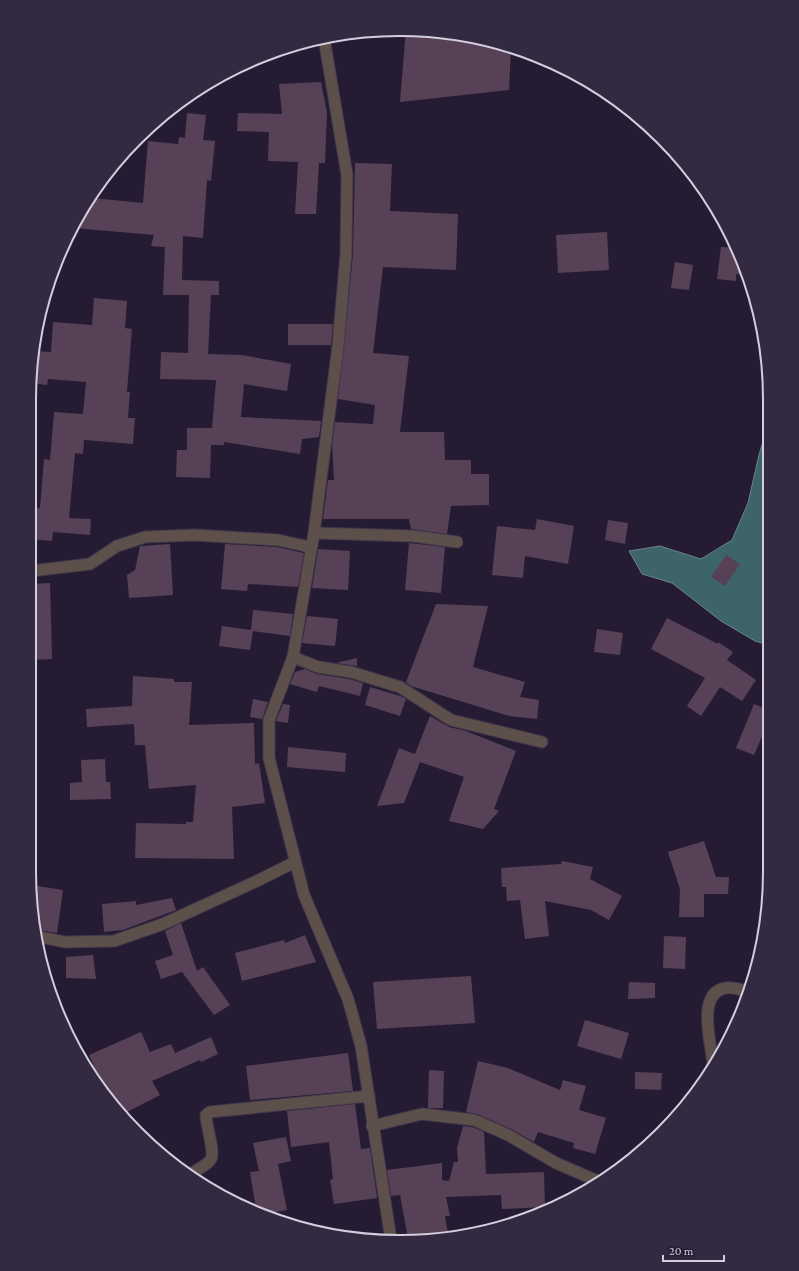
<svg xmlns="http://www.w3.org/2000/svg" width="799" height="1271" font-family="'Crimson Pro',serif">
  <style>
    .water { fill: #3d6468; stroke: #6a848b }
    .building { fill: #574157 }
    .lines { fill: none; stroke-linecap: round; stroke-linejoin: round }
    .minor-casing { stroke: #41384e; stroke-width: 13 }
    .minor { stroke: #5d4f4a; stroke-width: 11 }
    .rim { fill: none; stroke: #d3cede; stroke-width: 2 }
  </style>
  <rect width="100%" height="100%" fill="#251c33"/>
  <!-- water -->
  <polygon class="water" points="769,421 768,645 755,641 721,621 672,583 642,574 629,551 660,546 701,559 732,540 748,503 759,455"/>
  <!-- building -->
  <g class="building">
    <polygon points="406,30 424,30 496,42 511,47 509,90 400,102"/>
    <polygon points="321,82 327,112 325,163 319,163 316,214 295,214 298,162 268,161 269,132 237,131 238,113 282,114 279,84"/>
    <polygon points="187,113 206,115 203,140 215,141 211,181 207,180 203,238 183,236 182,280 219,281 219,295 211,295 208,354 242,355 291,364 287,391 244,384 241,417 321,421 319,437 302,439 300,454 224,442 224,445 211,445 210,478 176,477 177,450 187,450 187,428 212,428 216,380 160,379 161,352 188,353 189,295 163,295 165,247 151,246 154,235 74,228 92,198 143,203 148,141 178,144 179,137 185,138"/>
    <polygon points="355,163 392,164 390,211 458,214 456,270 383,267 373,353 409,356 400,432 444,432 445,460 471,460 471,474 489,474 489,505 451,506 447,534 411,529 409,519 323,519 328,480 334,480 332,444 335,422 373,424 375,405 338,399 353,255"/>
    <polygon points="607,232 609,270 558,273 556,235"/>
    <polygon points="721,247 737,248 747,275 736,274 736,281 717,279"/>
    <polygon points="675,262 693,265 689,290 671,288"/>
    <polygon points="94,298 127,301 125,328 132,329 127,392 130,392 128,418 135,418 133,444 84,440 83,454 75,453 69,518 91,519 90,535 53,532 52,541 31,539 31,507 40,508 44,459 50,460 54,412 83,414 86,382 48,379 47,385 32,383 35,351 51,352 53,322 92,325"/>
    <polygon points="288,324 333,324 331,345 288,345"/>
    <polygon points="537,519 574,526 568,564 525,556 523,578 492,575 497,526 535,530"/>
    <polygon points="608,520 628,523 625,544 605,540"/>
    <polygon points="409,543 445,547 441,593 405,590"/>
    <polygon points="170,544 173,595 129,598 127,575 135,570 140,546"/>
    <polygon points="225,544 277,547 304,553 298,587 248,584 247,591 221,589"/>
    <polygon points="318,549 350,551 348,590 312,588"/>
    <polygon points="726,555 740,564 725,586 711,577"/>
    <polygon points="50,583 52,659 30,660 31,584"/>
    <polygon points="436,604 488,606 473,667 525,682 520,697 539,700 537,719 509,716 411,686 406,682"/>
    <polygon points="253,610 293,614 290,636 253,631 250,650 219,646 222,626 251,630"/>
    <polygon points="307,616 338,619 335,646 302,643"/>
    <polygon points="667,618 718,644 718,642 733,652 727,660 756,680 742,701 720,687 701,716 687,706 705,678 651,649"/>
    <polygon points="597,629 623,633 620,655 594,652"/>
    <polygon points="357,658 357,666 336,663"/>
    <polygon points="305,669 317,674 349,679 363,683 360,696 319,686 317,692 290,684 295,672"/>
    <polygon points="133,676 174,679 174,682 192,682 189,725 254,723 255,764 259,763 265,803 232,807 234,859 135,858 136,823 186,824 186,822 193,822 196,785 149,789 145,745 135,745 134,724 87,727 86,709 132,706"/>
    <polygon points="370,687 400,696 406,699 400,716 365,705"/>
    <polygon points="253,699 268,702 262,719 250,717"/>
    <polygon points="283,704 290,705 288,723 276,721"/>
    <polygon points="754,704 768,710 768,722 754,755 736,748"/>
    <polygon points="430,716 449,727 466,731 516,751 494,809 499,811 483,829 449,821 464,777 420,762 404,803 377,806 399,748 415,754"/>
    <polygon points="288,747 346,753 345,772 287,767"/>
    <polygon points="105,759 106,782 110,782 111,799 70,800 70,783 82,782 81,760"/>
    <polygon points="704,841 716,877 729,877 728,894 704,894 704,917 679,917 680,889 668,852"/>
    <polygon points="562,861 593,867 590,879 622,896 609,920 591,910 545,901 549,936 525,939 520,900 507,901 506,887 502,887 501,868 561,864"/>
    <polygon points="31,885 63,890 57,933 39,930"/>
    <polygon points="172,898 176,910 123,930 104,932 102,904 136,901 136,905"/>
    <polygon points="181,923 197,971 203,967 230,1005 214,1015 182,972 161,979 155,961 173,955 165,931"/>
    <polygon points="305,935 316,962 242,981 235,953 284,940 285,943"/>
    <polygon points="664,936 686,937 685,969 663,968"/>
    <polygon points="93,955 96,979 66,978 66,957"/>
    <polygon points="471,976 475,1023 377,1029 373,982"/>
    <polygon points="629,982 655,983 655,998 628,999"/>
    <polygon points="585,1020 629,1033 621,1059 577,1046"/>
    <polygon points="141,1032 150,1052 171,1044 175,1053 211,1037 218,1054 201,1062 200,1060 152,1081 160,1095 125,1113 105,1091 89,1055"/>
    <polygon points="348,1053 353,1091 250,1100 246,1066"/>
    <polygon points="478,1061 508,1068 560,1090 563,1080 586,1086 579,1110 606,1118 595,1154 573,1148 574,1143 538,1132 534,1142 511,1129 477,1114 466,1112"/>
    <polygon points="429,1070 444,1071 443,1108 428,1108"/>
    <polygon points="635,1072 662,1073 661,1090 635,1089"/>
    <polygon points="355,1104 361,1149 370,1148 377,1198 334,1204 330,1180 333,1179 329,1142 291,1147 287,1111"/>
    <polygon points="463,1126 472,1127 484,1132 486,1174 544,1172 545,1207 502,1209 501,1195 446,1197 450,1216 445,1216 448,1234 408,1238 400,1195 391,1196 387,1170 442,1163 442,1180 449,1181 454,1162 458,1162 457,1148"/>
    <polygon points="286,1137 291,1161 278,1164 287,1210 264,1214 256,1209 250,1172 259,1171 253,1143"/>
  </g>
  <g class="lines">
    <!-- minor casing -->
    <g class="minor-casing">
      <g id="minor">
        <polyline points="324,38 347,175 346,254 338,346 314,533 293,657 269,720 269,758 304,895 348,999 361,1046 391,1240"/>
        <polyline points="314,533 413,536 457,542"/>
        <polyline points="31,571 90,564 117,546 145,537 194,535 278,540 310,547"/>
        <polyline points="293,657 318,667 351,672 400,687 451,720 542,742"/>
        <polyline points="40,937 65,942 114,941 163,924 257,881 295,862"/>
        <path d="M713,1063c-2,-20 -17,-71 13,-75 7,-1 15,2 22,3"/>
        <polyline points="372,1126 422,1114 474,1120 508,1135 556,1163 600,1182"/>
        <path d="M191,1174c5,-4 17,-9 20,-15 4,-8 -5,-33 -5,-44l4,-3 159,-16"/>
      </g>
    </g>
    <!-- minor -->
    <use href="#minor" class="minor"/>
  </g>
  <!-- crop -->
  <path d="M0 0H799V1271H0ZM399 36H400A363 363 0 0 1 763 399V872A363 363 0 0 1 400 1235H399A363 363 0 0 1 36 872V399A363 363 0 0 1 399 36Z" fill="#332a41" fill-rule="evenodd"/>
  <path class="rim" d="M399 36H400A363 363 0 0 1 763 399V872A363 363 0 0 1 400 1235H399A363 363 0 0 1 36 872V399A363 363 0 0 1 399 36Z"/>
  <!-- scale -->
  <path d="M663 1255v6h61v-6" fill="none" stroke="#d3cede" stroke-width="2"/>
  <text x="669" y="1255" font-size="12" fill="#d3cede" stroke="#251c33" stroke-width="3" paint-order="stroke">20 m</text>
</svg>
